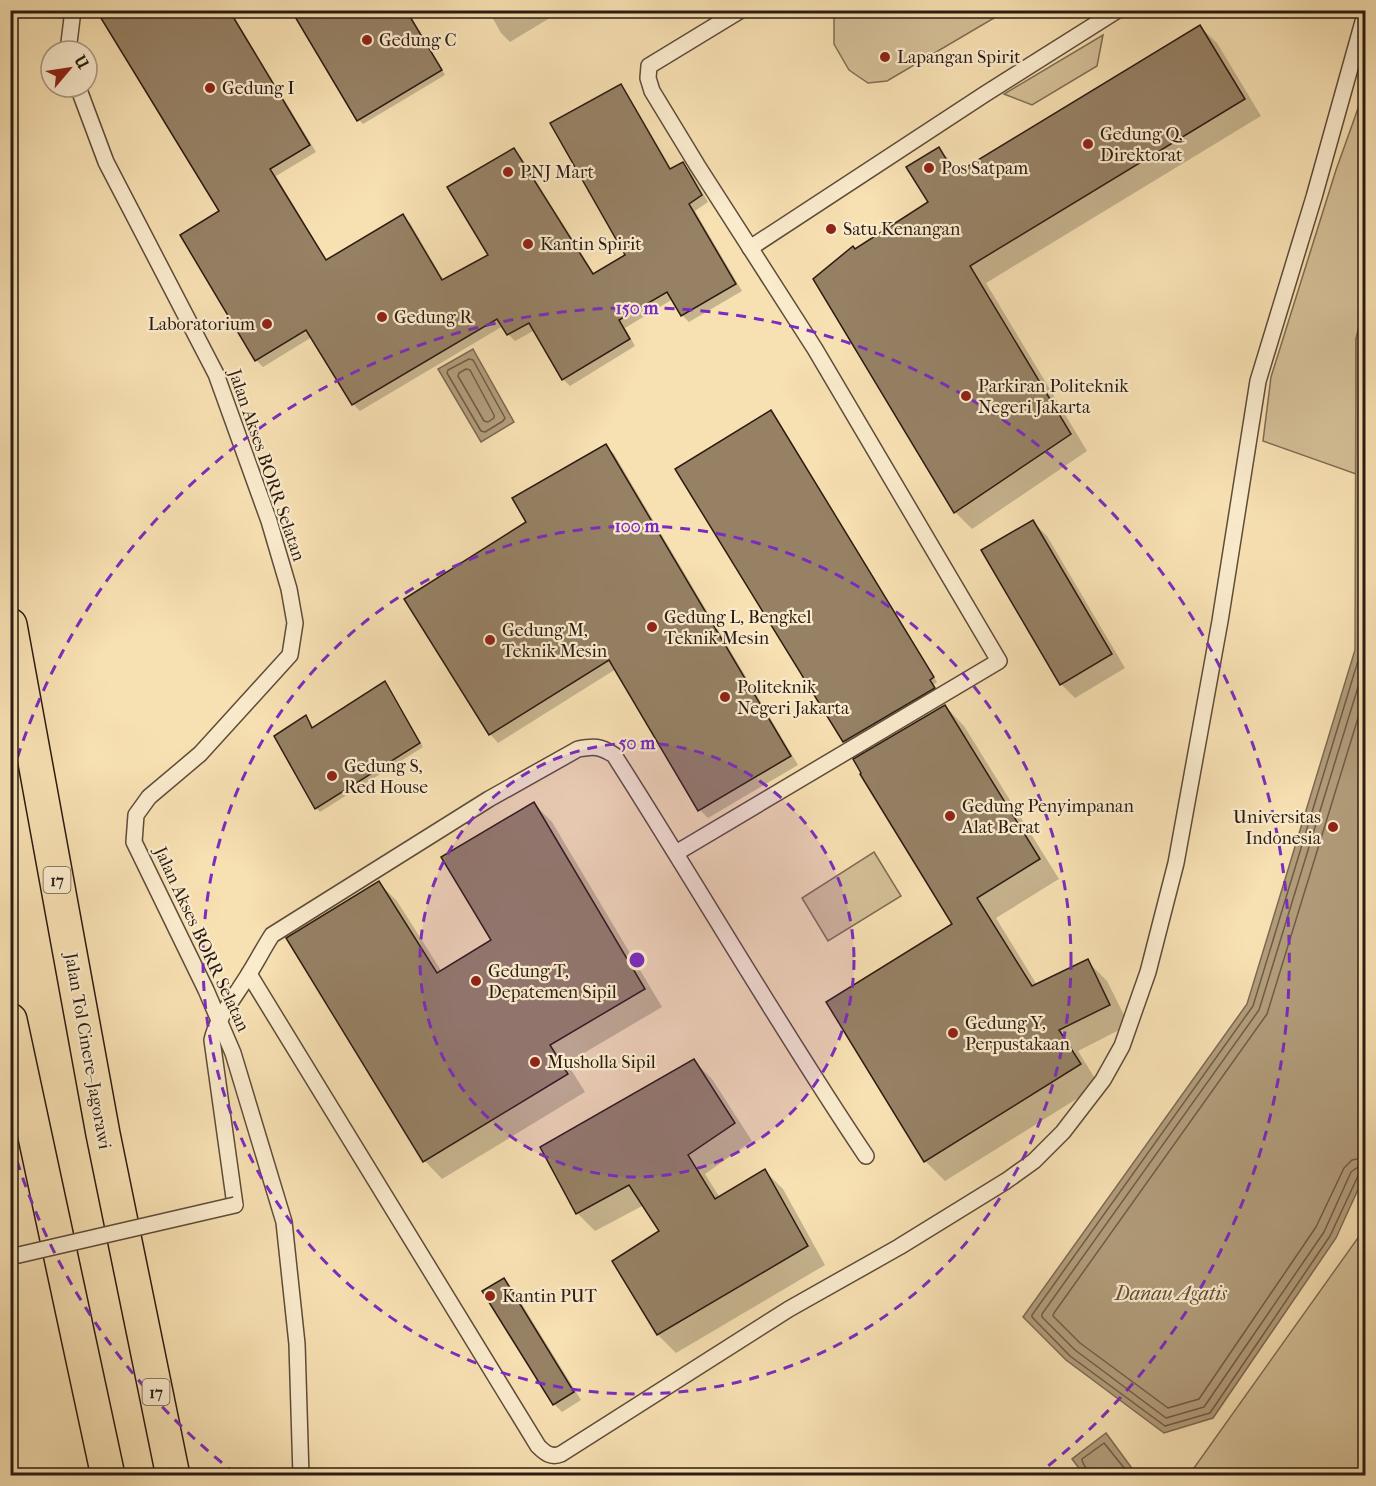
<svg xmlns="http://www.w3.org/2000/svg" width="1376" height="1486" font-family="'IM FELL French Canon',serif">
  <style>
    .green { fill: #d4bf97; stroke: #806d54; stroke-width: 1.5 }
    .water { fill: #b29d7b; stroke: #7c6951; stroke-width: 1.5 }
    .shadow { fill: #0003 }
    .lines { fill: none; stroke-linecap: round; stroke-linejoin: round }
    .shore { stroke: #6f5c46; stroke-width: 1.5 }
    .building { fill: #968165; stroke: #2c1b11; stroke-width: 1.5 }
    .service-casing { stroke: #5f4c39; stroke-width: 18 }
    .motorway-casing { stroke: #2c1b11; stroke-width: 36 }
    .service { stroke: #faebcd; stroke-width: 15 }
    .motorway { stroke: #f7e0b2; stroke-width: 33 }
    .service-bridge-casing { stroke: #5f4c39; stroke-width: 18; stroke-linecap: butt }
    .service-bridge { stroke: #faebcd; stroke-width: 15 }
    .ring { fill: none; stroke: #7b2cbf; stroke-width: 3; stroke-dasharray: 10 8 }
    .poi-dot { fill: #8f2418; stroke: #faebcd; stroke-width: 2 }
    .labels { text-anchor: middle; stroke-width: 4.5; stroke-linejoin: round; paint-order: stroke }
    .shield { fill: #faebcd; stroke: #6a5949; stroke-width: 1.5 }
    .shield-label { font-size: 16px; font-weight: bold; fill: #2c1b11 }
    .poi-label { font-size: 18px; fill: #2c1b11; stroke: #faebcd; text-anchor: start }
    .street-label { font-size: 18px; fill: #2c1b11; stroke: #faebcd }
    .water-label { font-size: 20px; font-style: italic; fill: #624f3b; stroke: #faebcd }
    .centre { fill: #7b2cbf; stroke: #faebcd; stroke-width: 3 }
    .ring-label { font-size: 18px; text-anchor: middle; font-weight: bold; fill: #7b2cbf; stroke: #faebcd; stroke-width: 4.5; stroke-linejoin: round; paint-order: stroke }
  </style>
  <rect width="100%" height="100%" fill="#f7e0b2"/>
  <filter id="stains"><feTurbulence type="fractalNoise" baseFrequency=".00333" numOctaves="4"/><feColorMatrix values="0 0 0 0 .2 0 0 0 0 .09 0 0 0 0 .02 0 0 0 .5 -.17"/></filter>
  <radialGradient id="worn" r=".72"><stop offset=".6" stop-color="#630" stop-opacity="0"/><stop offset="1" stop-color="#630" stop-opacity=".3"/></radialGradient>
  <!-- green -->
  <g class="green">
    <polygon points="841,11 841,10 1006,11 887,81 868,83 849,70 834,44 834,19"/>
    <polygon points="1103,35 1097,66 1032,105 1004,94"/>
    <polygon points="1365,89 1366,299 1356,339 1356,474 1263,441 1271,377 1336,170"/>
    <polygon points="874,852 901,896 828,941 802,898"/>
    <polygon points="1365,1228 1365,1475 1189,1475"/>
  </g>
  <!-- water -->
  <g class="water">
    <polygon points="1365,299 1365,1174 1336,1238 1213,1418 1164,1433 1066,1360 1023,1317 1247,1004 1355,650 1356,339"/>
    <polygon points="473,349 514,422 481,442 438,369"/>
    <polygon points="1106,1433 1134,1471 1128,1475 1084,1475 1072,1459"/>
  </g>
  <!-- shadow -->
  <g class="shadow">
    <polygon points="98,10 230,10 316,152 276,176 327,261 403,216 410,223 444,281 490,255 514,150 521,157 595,275 627,255 620,86 627,93 672,170 683,164 690,171 708,202 695,211 742,291 689,322 682,315 673,299 625,328 635,346 570,386 563,379 535,330 515,341 508,334 503,326 360,411 353,404 312,337 263,367 256,360 221,212"/>
    <polygon points="293,10 407,10 445,75 363,124 359,120"/>
    <polygon points="488,10 563,10 510,42 501,33"/>
    <polygon points="1200,27 1217,43 1261,116 986,283 1087,451 972,529 956,513 815,279 855,250 931,203 938,149 955,165 960,173"/>
    <polygon points="774,416 937,682 933,685 938,693 848,746 844,742 677,469"/>
    <polygon points="605,446 614,454 798,765 708,818 700,810 616,669 498,743 490,734 528,523"/>
    <polygon points="1033,522 1047,536 1125,668 1075,698 1061,684"/>
    <polygon points="388,687 423,747 320,812 316,808 306,717 310,721 313,729"/>
    <polygon points="945,706 964,726 1059,879 996,918 1037,985 1087,961 1107,981 1129,1025 1078,1051 1099,1085 945,1181 925,1161 955,925"/>
    <polygon points="534,804 552,822 662,1007 567,1063 585,1092 442,1179 425,1161 379,883 397,901 442,972 493,941"/>
    <polygon points="694,1061 712,1079 752,1141 705,1174 720,1198 765,1171 783,1189 825,1265 676,1353 658,1335 614,1261 662,1231 644,1205 595,1231 577,1213"/>
    <polygon points="504,1280 512,1288 581,1400 562,1412 554,1404"/>
  </g>
  <g class="lines">
    <!-- shore -->
    <g class="shore">
      <polyline points="1366,325 1362,340 1361,651 1253,1006 1032,1315 1032,1317 1070,1356 1165,1426 1210,1413 1330,1236 1358,1176 1361,1174 1366,1173"/>
      <polygon points="469,359 473,360 505,418 503,421 485,432 481,431 447,373 448,370"/>
      <polygon points="466,369 470,370 494,415 494,418 488,422 484,421 458,376 459,373"/>
      <polyline points="1366,661 1259,1010 1042,1314 1042,1317 1075,1350 1166,1418 1204,1407 1324,1232 1351,1172 1358,1167 1366,1166"/>
      <polyline points="1366,692 1267,1014 1054,1313 1053,1316 1080,1343 1168,1408 1199,1399 1316,1227 1344,1168 1352,1160 1366,1157"/>
      <path d="M1089,1476c0,-7 -7,-11 -7,-17l22,-16 21,26v7"/>
    </g>
  </g>
  <!-- building -->
  <g class="building">
    <polygon points="96,10 229,10 310,145 270,169 326,260 403,214 442,280 488,255 447,187 514,148 593,274 625,255 550,123 621,84 670,169 683,162 702,195 689,204 736,284 681,316 667,292 619,320 630,339 562,380 529,323 507,335 497,319 352,405 306,330 255,361 180,235 219,211"/>
    <polygon points="291,10 406,10 442,70 357,121"/>
    <polygon points="1200,25 1245,99 970,266 1071,434 954,513 813,279 853,246 855,249 928,202 906,167 939,147 955,174"/>
    <polygon points="771,410 934,677 930,680 935,688 843,742 675,469"/>
    <polygon points="606,444 791,756 698,811 609,660 489,735 404,599 526,522 512,498"/>
    <polygon points="1033,520 1112,654 1060,685 981,550"/>
    <polygon points="385,681 420,743 315,809 274,736 306,715 312,728"/>
    <polygon points="945,705 1040,859 977,898 1032,986 1088,959 1110,1005 1059,1030 1081,1064 924,1162 826,1002 952,924 860,774 861,773 853,759"/>
    <polygon points="534,802 645,989 550,1045 568,1074 423,1162 286,938 379,881 437,973 491,940 441,857"/>
    <polygon points="694,1059 735,1123 688,1155 715,1199 765,1169 808,1246 657,1335 612,1261 659,1231 629,1185 576,1214 540,1147"/>
    <polygon points="504,1278 574,1392 553,1405 482,1291"/>
  </g>
  <g class="lines">
    <!-- service casing -->
    <g class="service-casing">
      <g id="service">
        <polyline points="68,51 73,10"/>
        <polyline points="78,87 106,162 216,374 269,521 289,589 295,623 290,655 200,754 149,797 136,815 134,842 206,990 233,1053 284,1222 297,1344 301,1476"/>
        <polyline points="750,248 985,94 1118,10"/>
        <polyline points="676,853 999,661 815,349 697,165 652,91 648,78 649,66 741,10"/>
        <path d="M249,974l289,472c7,7 13,12 23,8l228,-145 110,-62 107,-66 28,-20 29,-29 40,-52 19,-34 26,-74 28,-109 44,-242 38,-240 56,-184 52,-186"/>
        <path d="M235,1205l-23,-165c4,-20 24,-45 35,-63 9,-14 16,-28 25,-42l217,-136 89,-50c16,-3 22,-3 36,6 85,133 164,270 252,401"/>
      </g>
    </g>
    <!-- motorway casing -->
    <g class="motorway-casing">
      <g id="motorway">
        <polyline points="10,625 103,1134 173,1476"/>
        <polyline points="10,1020 108,1476"/>
      </g>
    </g>
    <!-- service -->
    <use href="#service" class="service"/>
    <!-- motorway -->
    <use href="#motorway" class="motorway"/>
    <!-- service-bridge casing -->
    <g class="service-bridge-casing">
      <polyline id="service-bridge" points="10,1257 235,1205"/>
    </g>
    <!-- service-bridge -->
    <use href="#service-bridge" class="service-bridge"/>
  </g>
  <!-- distance rings -->
  <circle cx="637" cy="960" r="217" fill="#7b2cbf" fill-opacity=".12"/>
  <g class="ring">
    <circle cx="637" cy="960" r="217"/>
    <circle cx="637" cy="960" r="434"/>
    <path d="M236 1474A652 652 0 0 1 12 1145M12 775A652 652 0 1 1 1038 1474"/>
  </g>
  <!-- markers -->
  <g class="poi-dot">
    <circle cx="367" cy="40" r="6"/>
    <circle cx="885" cy="57" r="6"/>
    <circle cx="210" cy="88" r="6"/>
    <circle cx="1088" cy="144" r="6"/>
    <circle cx="929" cy="168" r="6"/>
    <circle cx="508" cy="172" r="6"/>
    <circle cx="831" cy="229" r="6"/>
    <circle cx="528" cy="244" r="6"/>
    <circle cx="382" cy="317" r="6"/>
    <circle cx="267" cy="324" r="6"/>
    <circle cx="966" cy="396" r="6"/>
    <circle cx="652" cy="627" r="6"/>
    <circle cx="490" cy="640" r="6"/>
    <circle cx="725" cy="697" r="6"/>
    <circle cx="332" cy="776" r="6"/>
    <circle cx="950" cy="816" r="6"/>
    <circle cx="1333" cy="827" r="6"/>
    <circle cx="476" cy="981" r="6"/>
    <circle cx="953" cy="1033" r="6"/>
    <circle cx="535" cy="1062" r="6"/>
    <circle cx="490" cy="1296" r="6"/>
  </g>
  <g class="labels">
    <!-- shield labels -->
    <g class="shield">
      <rect x="43.5" y="867" width="27" height="26" rx="4.5"/>
      <rect x="142.5" y="1379" width="27" height="26" rx="4.5"/>
    </g>
    <g class="shield-label">
      <text x="57" y="886">17</text>
      <text x="156" y="1398">17</text>
    </g>
    <!-- poi labels -->
    <g class="poi-label">
      <text x="379" y="46">Gedung C</text>
      <text x="897" y="63">Lapangan Spirit</text>
      <text x="222" y="94">Gedung I</text>
      <text x="1100" y="140">Gedung Q,<tspan x="1100" dy="21">Direktorat</tspan></text>
      <text x="941" y="174">Pos Satpam</text>
      <text x="520" y="178">PNJ Mart</text>
      <text x="843" y="235">Satu Kenangan</text>
      <text x="540" y="250">Kantin Spirit</text>
      <text x="394" y="323">Gedung R</text>
      <text x="255" y="330" text-anchor="end">Laboratorium</text>
      <text x="978" y="392">Parkiran Politeknik<tspan x="978" dy="21">Negeri Jakarta</tspan></text>
      <text x="664" y="623">Gedung L, Bengkel<tspan x="664" dy="21">Teknik Mesin</tspan></text>
      <text x="502" y="636">Gedung M,<tspan x="502" dy="21">Teknik Mesin</tspan></text>
      <text x="737" y="693">Politeknik<tspan x="737" dy="21">Negeri Jakarta</tspan></text>
      <text x="344" y="772">Gedung S,<tspan x="344" dy="21">Red House</tspan></text>
      <text x="962" y="812">Gedung Penyimpanan<tspan x="962" dy="21">Alat Berat</tspan></text>
      <text x="1321" y="823" text-anchor="end">Universitas<tspan x="1321" dy="21">Indonesia</tspan></text>
      <text x="488" y="977">Gedung T,<tspan x="488" dy="21">Depatemen Sipil</tspan></text>
      <text x="965" y="1029">Gedung Y,<tspan x="965" dy="21">Perpustakaan</tspan></text>
      <text x="547" y="1068">Musholla Sipil</text>
      <text x="502" y="1302">Kantin PUT</text>
    </g>
    <!-- street labels -->
    <g class="street-label">
      <text transform="translate(267 465) rotate(71)" y="6">Jalan Akses BORR Selatan</text>
      <text transform="translate(202 939) rotate(65)" y="6">Jalan Akses BORR Selatan</text>
      <text transform="translate(88 1051) rotate(80)" y="6">Jalan Tol Cinere–Jagorawi</text>
    </g>
    <!-- water labels -->
    <g class="water-label">
      <text x="1171" y="1300">Danau Agatis</text>
    </g>
  </g>
  <circle cx="637" cy="960" r="9" class="centre"/>
  <g class="ring-label">
    <text x="637" y="314">150 m</text>
    <text x="637" y="532">100 m</text>
    <text x="637" y="749">50 m</text>
  </g>
  <!-- margin -->
  <rect width="1376" height="1486" fill="none" stroke="#f7e0b2" stroke-width="36"/>
  <rect x="12" y="12" width="1352" height="1462" fill="none" stroke="#2c1b11" stroke-width="3"/>
  <rect x="18" y="18" width="1340" height="1450" fill="none" stroke="#2c1b11" stroke-width="1.5"/>
  <!-- north arrow -->
  <g transform="translate(69 69) rotate(61)"><circle r="28" fill="#faebcd" stroke="#a89882" stroke-width="1.5"/>
  <path d="M0-4.5L10 22L0 15L-10 22Z" fill="#8f2418"/>
  <text y="-9" font-size="16" font-weight="bold" text-anchor="middle" fill="#2c1b11">U</text>
  </g>
  <rect width="100%" height="100%" filter="url(#stains)"/>
  <rect width="100%" height="100%" fill="url(#worn)"/>
</svg>
